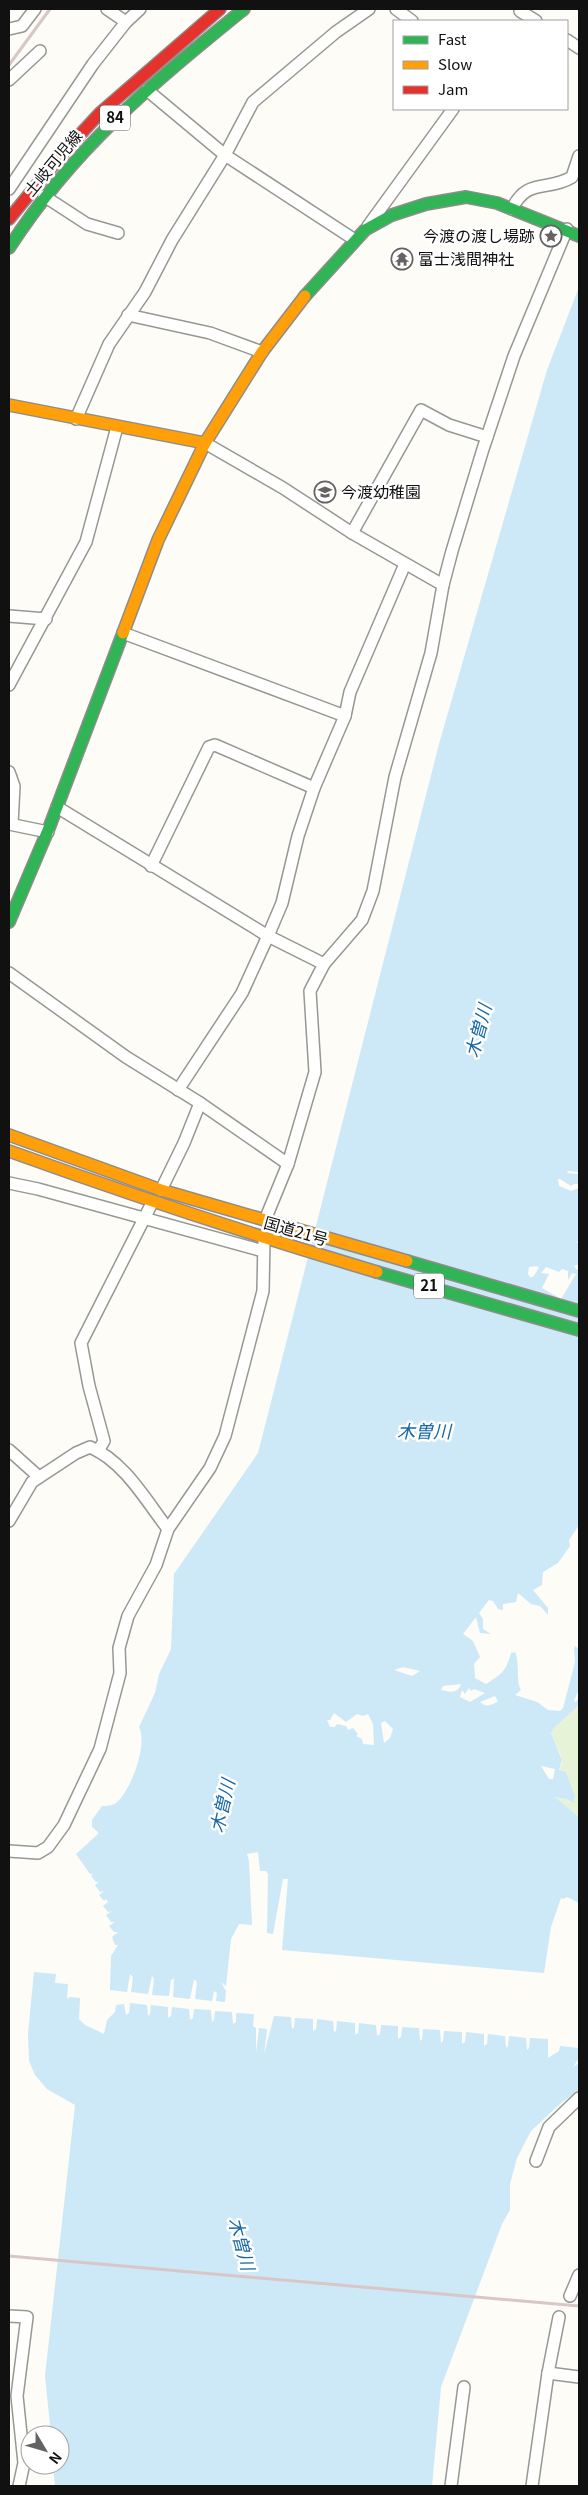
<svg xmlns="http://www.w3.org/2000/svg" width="588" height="2495" font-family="Georgia,'Noto Sans JP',serif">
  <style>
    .green { fill: #e7f3d7 }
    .water { fill: #cde8f7; fill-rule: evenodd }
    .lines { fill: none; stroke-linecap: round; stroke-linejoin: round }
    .street-casing { stroke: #979795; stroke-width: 14 }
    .fast-casing { stroke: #8e8d8b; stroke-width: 14 }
    .slow-casing { stroke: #8e8d8b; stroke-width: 14 }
    .jam-casing { stroke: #8e8d8b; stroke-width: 14 }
    .street { stroke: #fffffe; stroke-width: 11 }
    .fast { stroke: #30b455; stroke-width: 11 }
    .slow { stroke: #ff9f0a; stroke-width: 11 }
    .jam { stroke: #e5322d; stroke-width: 11 }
    .rail { stroke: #d9c6c7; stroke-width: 3 }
    .labels { text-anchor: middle; stroke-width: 5; stroke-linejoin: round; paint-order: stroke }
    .shield { fill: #fff; stroke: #585858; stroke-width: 1 }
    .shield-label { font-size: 15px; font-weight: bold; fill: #111 }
    .street-label { font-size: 16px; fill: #111; stroke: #fff }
    .poi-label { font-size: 16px; fill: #111; stroke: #fff; text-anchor: start }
    .water-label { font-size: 18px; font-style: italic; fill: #1768a6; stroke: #fff }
  </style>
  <rect width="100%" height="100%" fill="#fdfcf7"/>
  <!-- green -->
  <polygon class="green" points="579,1705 579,1817 555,1797 566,1799 571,1803 572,1787 566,1773 559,1770 562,1763 561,1756 551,1733 554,1728"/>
  <!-- water -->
  <g class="water">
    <path d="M579,287v885l-11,-1 -1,2 12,1v10h-5l-3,2 -11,-7h-2l1,7 12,5 8,-3v53l-3,1 3,1v21l-5,2 3,4 2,-1v256l-10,15 1,6 -12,17 -15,9 -1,13 -9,5 15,18v7l-8,-9 -9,-2 -13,-11 -2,9 -13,2v6l-5,-1 -5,-8 -4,-1 -10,13 4,6v10l8,5 -11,-1 -4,-16 -13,17 10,7 7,16 -6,7 1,14 11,6c16,-10 20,-13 25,-31l4,-1c5,11 1,31 6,38l-6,5 22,7 11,8 12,1 3,-3 12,-46 -1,-14 1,-2 4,3v40l-5,12 2,1 3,-5v8l-25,23 -3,5 11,27 -3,10 7,2 9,24 -2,7 -7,-4 -11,-2 24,20v86l-12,-6 -4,2 -2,-1 -10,29 -7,46 -262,-23 6,-71h-5l-10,55 -6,-1 1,-59 -2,-3h-6l-2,-19 -11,2 2,7 3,64 -13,-1 -8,15 -5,47 -5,-4 5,9 -1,11 -9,-1 1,-8 -3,-2 -2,10 -17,-2 2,-17 -3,-3 -4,20 -17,-2 1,-19 -3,2 -2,16 -17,-1 2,-16 -2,-3 -4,18 -17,-2 2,-15 -3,-3 -3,18 -17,-2 1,-34 7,-11h-3l-3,-8 6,-5h-4l-5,-6 6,-4h-4l-5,-7 6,-4 -4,1 -5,-6 5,-4 -2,-3 -2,2 -5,-6 5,-4 -4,1 -5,-7 4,-3h-3l-5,-6 2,-2h-3l-14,-20 22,-20v-2l-6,-5v-7l10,-14c5,0 9,0 14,-3 15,-12 32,-59 23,-76l16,-34 4,-19 12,-25 3,-75 84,-121 181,-709 108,-374zM537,1266l2,2 -6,9h-3l-2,-3 1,-7zM546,1267l13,5 3,-3 6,2v9l4,-7 4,1 -15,25 -19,-11 7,-14 -8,-1zM403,1667l17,4 -8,5 -18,-6zM461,1684c-3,10 -12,8 -20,6l2,-4zM469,1688l2,3 3,-2 11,4 -15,9 -10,-5 2,-7 3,4zM495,1696l3,5c-5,4 -13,7 -18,1zM334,1713l12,9 11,-8 6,2 5,-2 5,10 1,21 -11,-1 -1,-5 -6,-3 2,-2 -5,-6 -5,2 -2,-4 -9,-2 -2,3h-5l-3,-7h3zM385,1721l8,8 -3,9 -6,5 -3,-20zM541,1766l14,3 -2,10h-4z"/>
    <polygon points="34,1972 56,1974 55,1983 68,1984 67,1999 70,1997 80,1998 79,2019 85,2025 104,2034 107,2020 115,2012 116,2005 124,2004 126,2015 129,2013 130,2003 147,2005 148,2016 150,2014 151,2005 168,2007 168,2018 171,2016 172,2007 189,2009 190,2020 193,2018 194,2009 211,2010 212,2022 214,2020 215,2011 232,2012 233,2024 236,2022 236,2013 254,2014 253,2026 256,2028 256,2053 259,2028 267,2029 264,2054 274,2016 291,2017 292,2029 294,2027 295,2018 313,2019 313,2031 316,2029 317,2019 333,2021 334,2032 336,2031 337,2021 355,2023 355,2035 358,2033 359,2023 376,2025 377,2036 380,2034 381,2025 398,2026 398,2039 401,2037 402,2027 419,2028 420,2041 422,2039 423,2029 440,2030 441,2043 443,2041 444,2031 462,2032 462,2044 465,2042 466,2032 484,2034 484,2046 487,2044 488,2034 505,2036 506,2048 508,2046 509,2036 526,2038 527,2050 529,2048 530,2038 548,2039 548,2058 559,2051 560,2046 579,2048 579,2058 573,2067 579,2063 579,2090 561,2103 531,2131 517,2158 510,2184 510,2210 502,2224 441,2387 432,2486 55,2486 53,2465 60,2465 60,2435 51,2435 45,2376 75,2105 47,2089 35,2075 29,2061 28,2033"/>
  </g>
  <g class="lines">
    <!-- street casing -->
    <g class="street-casing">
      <g id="street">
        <polyline points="107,9 126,22"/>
        <polyline points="396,9 412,21"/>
        <polyline points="520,11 536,21"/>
        <polyline points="9,29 22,26 35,9"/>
        <polyline points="567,40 579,48"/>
        <polyline points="9,80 40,51"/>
        <polyline points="147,90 225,155 355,240"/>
        <polyline points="9,189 93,64 126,22 140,9"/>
        <polyline points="44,196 87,224 118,233"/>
        <path d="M512,209c15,-32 36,-17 60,-32l7,-21"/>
        <polyline points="368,226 453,109"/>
        <polyline points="128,315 210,333 262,352"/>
        <polyline points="76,419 109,344 145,292 172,240 225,155 253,102 336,32 369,9"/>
        <polyline points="205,443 283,488 352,533 443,585"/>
        <polyline points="352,533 421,410 449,425 487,437"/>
        <polyline points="9,616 46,619"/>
        <polyline points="123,633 345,716"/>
        <polyline points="9,685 86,542 117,427"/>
        <polyline points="9,772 14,786 12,824"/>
        <polyline points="57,807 268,936 324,964"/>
        <polyline points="9,824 48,832"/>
        <polyline points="151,866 209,747 215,745 314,788"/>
        <polyline points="9,973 126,1057 200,1103 288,1164"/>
        <polyline points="178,1090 242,993 268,936 282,903 298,836 314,788 345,716 350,692 405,564"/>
        <polyline points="9,1183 38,1189 263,1251"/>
        <polyline points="161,1190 184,1143 200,1103"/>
        <polyline points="265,1220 288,1164 315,1072 310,991 324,964 362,920 373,891 395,777 431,653 443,585 452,551 483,449 514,356 567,229"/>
        <polyline points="9,1450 39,1477"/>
        <polyline points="98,1451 104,1441 89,1386 81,1343 152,1203"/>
        <path d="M9,1521l23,-39 44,-29 14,-6c35,15 56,54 78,82"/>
        <polyline points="9,1851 38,1853 48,1847 64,1825 100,1749 120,1673 119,1648 128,1616 156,1565 168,1529 210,1468 225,1436 263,1291 264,1239"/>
        <polyline points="536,2161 549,2127 579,2098"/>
        <polyline points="570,2296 579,2275"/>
        <polyline points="9,2316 27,2317 17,2396 24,2463 19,2486"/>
        <polyline points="548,2373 579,2377"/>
        <polyline points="451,2486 464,2387"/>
        <polyline points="532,2486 548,2373 559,2317"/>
      </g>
    </g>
    <!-- fast casing -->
    <g class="fast-casing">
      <g id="fast">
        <path d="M9,248c65,-101 143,-164 235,-239"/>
        <polyline points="305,296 365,230 392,215 426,204 466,197 497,203 579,236"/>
        <polyline points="9,922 49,828 123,633"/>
        <polyline points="407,1261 579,1311"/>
        <polyline points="377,1272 579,1330"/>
      </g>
    </g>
    <!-- slow casing -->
    <g class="slow-casing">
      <g id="slow">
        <polyline points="9,405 205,443"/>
        <polyline points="123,633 158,540 205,443 262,352 305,296"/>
        <polyline points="9,1135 161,1190 407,1261"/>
        <path d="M9,1151c122,44 243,84 368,121"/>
      </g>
    </g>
    <!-- jam casing -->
    <g class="jam-casing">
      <polyline id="jam" points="9,219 62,154 100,113 220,9"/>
    </g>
    <!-- street -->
    <use href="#street" class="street"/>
    <!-- fast -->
    <use href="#fast" class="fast"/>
    <!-- slow -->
    <use href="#slow" class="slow"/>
    <!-- jam -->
    <use href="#jam" class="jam"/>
    <!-- rail -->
    <g class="rail">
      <polyline points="9,65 50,9"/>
      <polyline points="9,2256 579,2306"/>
    </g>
  </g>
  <!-- icons -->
  <defs>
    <g id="sight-ring" transform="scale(1.125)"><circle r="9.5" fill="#fff" stroke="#646362" stroke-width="1.5"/><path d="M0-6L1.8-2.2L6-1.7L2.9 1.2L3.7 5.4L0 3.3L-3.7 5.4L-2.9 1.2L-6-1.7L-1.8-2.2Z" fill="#646362"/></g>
    <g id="temple-ring" transform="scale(1.125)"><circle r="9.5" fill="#fff" stroke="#646362" stroke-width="1.5"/><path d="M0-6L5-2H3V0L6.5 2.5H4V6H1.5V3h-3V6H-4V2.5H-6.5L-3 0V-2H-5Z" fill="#646362"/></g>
    <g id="school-ring" transform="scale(1.125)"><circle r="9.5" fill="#fff" stroke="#646362" stroke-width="1.5"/><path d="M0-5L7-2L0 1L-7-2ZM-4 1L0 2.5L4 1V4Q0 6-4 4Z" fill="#646362"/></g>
  </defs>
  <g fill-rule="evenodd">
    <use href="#sight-ring" x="551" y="236"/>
    <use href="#temple-ring" x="402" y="259"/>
    <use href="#school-ring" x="325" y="492"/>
  </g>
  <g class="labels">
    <!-- shield labels -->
    <g class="shield">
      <rect x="100" y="105.5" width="30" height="25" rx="4"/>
      <rect x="414" y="1273.5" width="30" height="25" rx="4"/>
    </g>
    <g class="shield-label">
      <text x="115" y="123">84</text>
      <text x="429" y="1291">21</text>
    </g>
    <!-- street labels -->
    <g class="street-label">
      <text transform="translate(53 163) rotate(-50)" y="6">土岐可児線</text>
      <text transform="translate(296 1231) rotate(16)" y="6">国道21号</text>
    </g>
    <!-- poi labels -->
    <g class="poi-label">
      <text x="535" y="242" text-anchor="end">今渡の渡し場跡</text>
      <text x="418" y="265">富士浅間神社</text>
      <text x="341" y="498">今渡幼稚園</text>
    </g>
    <!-- water labels -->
    <g class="water-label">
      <text transform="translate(479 1031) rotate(-75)" y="6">木曽川</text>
      <text x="424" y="1438">木曽川</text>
      <text transform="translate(223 1806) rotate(-77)" y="6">木曽川</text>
      <text transform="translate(241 2244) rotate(75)" y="6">木曽川</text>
    </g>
  </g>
  <!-- border -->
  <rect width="588" height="2495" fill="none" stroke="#111111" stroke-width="20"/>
  <!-- legend -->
  <rect x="393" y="20" width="175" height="90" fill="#ffffff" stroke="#a0a0a0"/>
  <rect x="403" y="36" width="25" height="8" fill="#30b455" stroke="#a0a0a0"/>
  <text x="438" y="45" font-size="15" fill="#111111">Fast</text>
  <rect x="403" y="61" width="25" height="8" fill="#ff9f0a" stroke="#a0a0a0"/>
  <text x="438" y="70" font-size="15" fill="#111111">Slow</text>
  <rect x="403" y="86" width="25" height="8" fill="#e5322d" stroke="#a0a0a0"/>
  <text x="438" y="95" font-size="15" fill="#111111">Jam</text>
  <!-- north arrow -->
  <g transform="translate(45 2450) rotate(128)"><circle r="24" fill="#ffffff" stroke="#a0a0a0"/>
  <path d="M0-4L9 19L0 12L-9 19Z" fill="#646362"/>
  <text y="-8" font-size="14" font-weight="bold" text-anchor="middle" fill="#111111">N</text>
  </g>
</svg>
